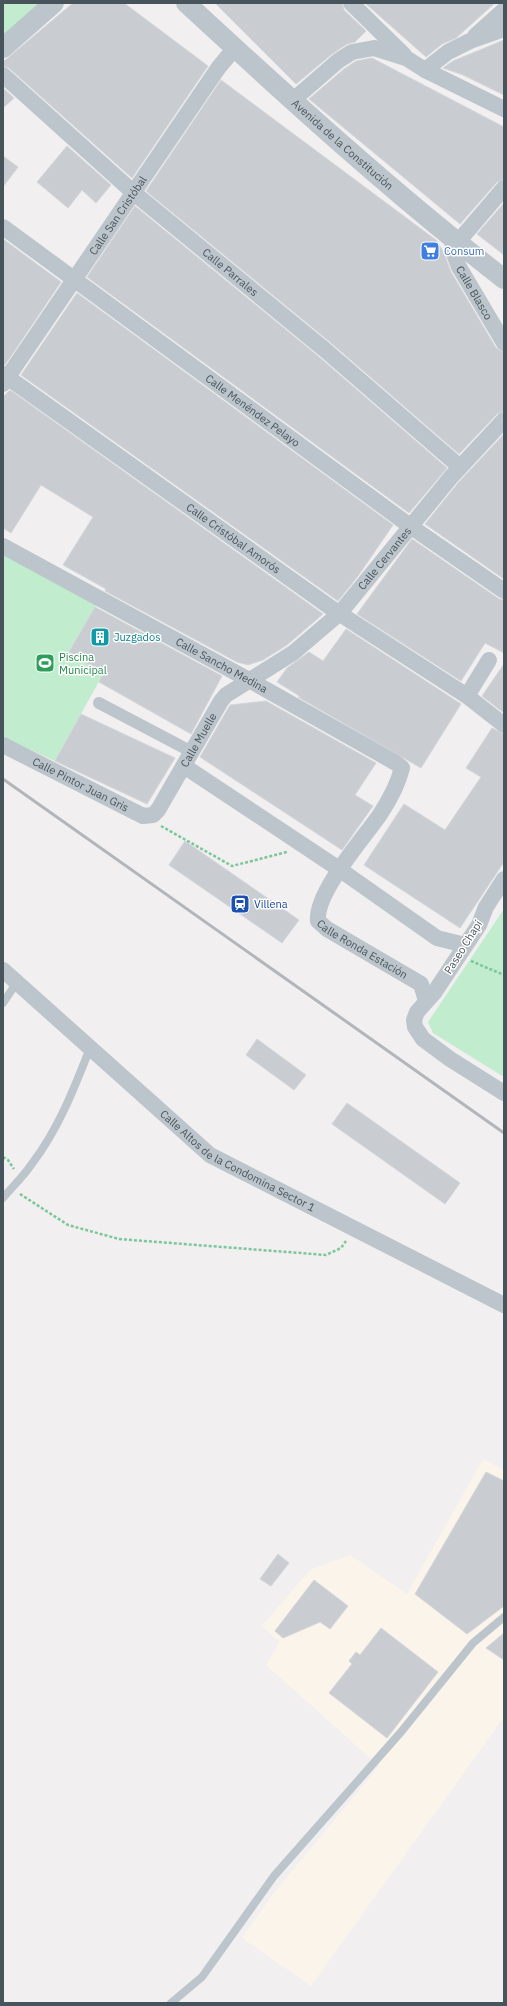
<svg xmlns="http://www.w3.org/2000/svg" width="507" height="2006" font-family="'IBM Plex Sans',sans-serif">
  <style>
    .commercial { fill: #fbf4ea }
    .green { fill: #c1eccd }
    .building { fill: #c9cdd1; stroke: #d3d6da }
    .lines { fill: none; stroke-linecap: round; stroke-linejoin: round }
    .path { stroke: #7bc79a; stroke-width: 2.5; stroke-dasharray: 3 2; stroke-linecap: butt }
    .service { stroke: #bbc5cb; stroke-width: 8 }
    .pedestrian { stroke: #bbc5cb; stroke-width: 12 }
    .minor { stroke: #bbc5cb; stroke-width: 16 }
    .tertiary { stroke: #bbc5cb; stroke-width: 20 }
    .rail { stroke: #b2b5b9; stroke-width: 3 }
    .labels { text-anchor: middle; stroke-width: 3; stroke-linejoin: round; paint-order: stroke }
    .street-label { font-size: 11px; fill: #48545b; stroke: #fff }
    .shop-label { font-size: 11px; fill: #366cbe; stroke: #fff; text-anchor: start }
    .culture-label { font-size: 11px; fill: #0d838f; stroke: #fff; text-anchor: start }
    .leisure-label { font-size: 11px; fill: #27864d; stroke: #fff; text-anchor: start }
    .transit-label { font-size: 11px; fill: #164399; stroke: #fff; text-anchor: start }
  </style>
  <rect width="100%" height="100%" fill="#f1efef"/>
  <!-- commercial -->
  <polygon class="commercial" points="483,1459 504,1470 504,1717 311,1986 242,1938 273,1894 379,1766 266,1665 279,1642 262,1626 310,1570 350,1555 407,1594"/>
  <!-- green -->
  <g class="green">
    <polygon points="3,3 44,3 3,37"/>
    <polygon points="3,554 96,605 69,652 103,674 55,761 3,737"/>
    <polygon points="504,909 504,1077 433,1033 428,1022"/>
  </g>
  <!-- building -->
  <g class="building">
    <polygon points="73,3 124,3 208,66 132,178 9,68 3,66 3,62"/>
    <polygon points="215,3 342,3 344,10 366,31 355,42 347,44 332,54 296,84"/>
    <polygon points="365,3 495,3 456,38 442,44 426,57"/>
    <polygon points="504,40 504,95 463,75 443,68 453,61"/>
    <polygon points="372,58 504,127 504,179 497,182 460,224 309,99 344,69 356,61"/>
    <polygon points="221,80 436,240 444,253 451,272 496,348 504,352 504,411 497,414 459,454 330,342 146,191"/>
    <polygon points="3,88 14,98 3,108"/>
    <polygon points="67,146 111,185 96,203 82,190 68,208 37,182"/>
    <polygon points="3,156 18,167 3,187"/>
    <polygon points="504,203 504,255 477,234"/>
    <polygon points="135,206 318,356 447,468 409,513 87,277"/>
    <polygon points="3,239 61,282 5,365 3,365"/>
    <polygon points="77,293 393,525 358,576 338,601 21,375"/>
    <polygon points="10,390 323,614 287,645 263,660 248,665 237,662 105,591 106,589 63,565 93,517 41,485 11,533 3,528 3,397"/>
    <polygon points="504,434 504,579 425,524 458,483"/>
    <polygon points="412,539 499,599 504,600 504,653 485,643 461,681 357,614"/>
    <polygon points="95,607 222,676 191,734 99,682 103,674 69,652"/>
    <polygon points="346,629 461,704 421,768 298,697 301,697 277,682 287,668 309,652 323,661"/>
    <polygon points="504,664 504,713 482,696"/>
    <polygon points="266,701 376,763 355,795 373,806 342,850 200,757 230,705"/>
    <polygon points="81,714 175,758 147,804 55,761"/>
    <polygon points="492,728 504,734 504,862 460,928 364,865 404,804 445,830 481,777 466,768"/>
    <polygon points="185,841 299,920 282,943 169,865"/>
    <polygon points="257,1039 306,1075 294,1090 246,1055"/>
    <polygon points="347,1103 460,1183 445,1204 332,1124"/>
    <polygon points="486,1472 504,1481 504,1606 467,1634 415,1594"/>
    <polygon points="278,1554 289,1563 271,1586 260,1579"/>
    <polygon points="314,1580 348,1606 330,1629 320,1622 283,1638 275,1631"/>
    <polygon points="381,1628 438,1672 387,1738 329,1693 352,1664 349,1661 356,1652 360,1655"/>
    <polygon points="504,1633 504,1660 486,1648"/>
  </g>
  <g class="lines">
    <!-- path -->
    <g class="path">
      <polyline points="161,826 232,866 287,852"/>
      <polyline points="471,961 504,975"/>
      <polyline points="3,1157 8,1160 14,1169"/>
      <polyline points="20,1194 68,1225 119,1239 326,1255 341,1248 346,1241"/>
    </g>
    <!-- service -->
    <g class="service">
      <polyline points="3,1003 17,982"/>
      <path d="M3,1198c9,-11 20,-21 28,-33 27,-35 43,-76 59,-117"/>
      <polyline points="171,2003 202,1977 274,1876 401,1732 473,1643 504,1617"/>
    </g>
    <!-- pedestrian -->
    <polyline class="pedestrian" points="99,703 192,752"/>
    <!-- minor -->
    <g class="minor">
      <polyline points="351,3 404,55"/>
      <polyline points="475,36 504,10"/>
      <polyline points="425,70 448,52 470,41 504,29"/>
      <path id="s1" d="M3,75l131,118 190,156 136,118"/>
      <polyline points="292,101 338,61 352,52 374,48 406,58 425,70 504,109"/>
      <path id="s2" d="M3,227l407,299 94,65"/>
      <path id="s3" d="M452,239l2,15 5,13 45,76"/>
      <polyline points="457,243 504,188"/>
      <path id="s4" d="M3,374l331,236 133,86 37,29"/>
      <path id="s5" d="M3,384l216,-317 16,-19"/>
      <path id="s6" d="M3,546l248,135 145,82 6,5c-4,16 -12,31 -21,45 -16,24 -66,79 -63,108l9,8 94,55 5,17"/>
      <polyline points="467,696 489,660"/>
      <path id="s7" d="M3,745l140,71 10,-1 5,-5 63,-109 5,-6 67,-42 47,-40 111,-136 53,-57"/>
      <polyline points="184,766 339,869 437,938 465,945"/>
      <polyline points="504,879 486,907 479,925 434,993 417,1012 414,1020 415,1027 423,1039 450,1059 504,1093"/>
      <path id="s8" d="M3,970l207,185 294,150"/>
    </g>
    <!-- tertiary -->
    <g class="tertiary">
      <path id="s9" d="M186,3c103,95 207,190 318,276"/>
      <polyline points="3,48 54,3"/>
    </g>
    <!-- rail -->
    <polyline class="rail" points="3,779 504,1133"/>
  </g>
  <!-- icons -->
  <defs>
    <g id="supermarket-square" transform="scale(1)"><rect x="-9" y="-9" width="18" height="18" rx="4" fill="#3f7fe0" stroke="#fff"/><path d="M-6-5.5h2.5l.6 2H6L4.5 2H-2.5L-4.4-4H-6ZM-1.5 3.2a1.3 1.3 0 1 0 .1 0ZM3 3.2a1.3 1.3 0 1 0 .1 0Z" fill="#fff"/></g>
    <g id="building-square" transform="scale(1)"><rect x="-9" y="-9" width="18" height="18" rx="4" fill="#0f9aa8" stroke="#fff"/><path d="M-4-6H4V6H1V3H-1V6H-4ZM-2.5-4.3h1.7v1.8h-1.7ZM.8-4.3h1.7v1.8H.8ZM-2.5-1h1.7V.8h-1.7ZM.8-1h1.7V.8H.8Z" fill="#fff"/></g>
    <g id="stadium-square" transform="scale(1)"><rect x="-9" y="-9" width="18" height="18" rx="4" fill="#2e9e5b" stroke="#fff"/><path d="M0-5a6.5 5 0 1 0 0 10a6.5 5 0 1 0 0-10ZM-3.5-1.8h7v3.6h-7Z" fill="#fff"/></g>
    <g id="station-square" transform="scale(1)"><rect x="-9" y="-9" width="18" height="18" rx="4" fill="#1a4fb4" stroke="#fff"/><path d="M-3-6H3Q5-6 5-4V2Q5 4 3 4L4.5 6H3L1.5 4h-3L-3 6H-4.5L-3 4Q-5 4-5 2V-4Q-5-6-3-6ZM-3.5-4v3h7v-3ZM-3.5 1v1.5H-2V1ZM2 1v1.5H3.5V1Z" fill="#fff"/></g>
  </defs>
  <g fill-rule="evenodd">
    <use href="#supermarket-square" x="430" y="251"/>
    <use href="#building-square" x="100" y="637"/>
    <use href="#stadium-square" x="45" y="663"/>
    <use href="#station-square" x="240" y="904"/>
  </g>
  <g class="labels">
    <!-- street labels -->
    <g class="street-label">
      <text dy="4" stroke="none"><textPath href="#s9" startOffset="211">Avenida de la Constitución</textPath></text>
      <text dy="4" stroke="none"><textPath href="#s5" startOffset="204">Calle San Cristóbal</textPath></text>
      <text dy="4" stroke="none"><textPath href="#s1" startOffset="301">Calle Parrales</textPath></text>
      <text dy="4" stroke="none"><textPath href="#s3" startOffset="59">Calle Blasco</textPath></text>
      <text dy="4" stroke="none"><textPath href="#s2" startOffset="310">Calle Menéndez Pelayo</textPath></text>
      <text dy="4" stroke="none"><textPath href="#s4" startOffset="283">Calle Cristóbal Amorós</textPath></text>
      <text dy="4" stroke="none"><textPath href="#s7" startOffset="519">Calle Cervantes</textPath></text>
      <text dy="4" stroke="none"><textPath href="#s6" startOffset="249">Calle Sancho Medina</textPath></text>
      <text dy="4" stroke="none"><textPath href="#s7" startOffset="255">Calle Muelle</textPath></text>
      <text dy="4" stroke="none"><textPath href="#s7" startOffset="87">Calle Pintor Juan Gris</textPath></text>
      <text dy="4" stroke="none"><textPath href="#s6" startOffset="686">Calle Ronda Estación</textPath></text>
      <text transform="translate(463 947) rotate(-58)" y="4">Paseo Chapí</text>
      <text dy="4" stroke="none"><textPath href="#s8" startOffset="304">Calle Altos de la Condomina Sector 1</textPath></text>
    </g>
    <!-- shop labels -->
    <g class="shop-label">
      <text x="444" y="255">Consum</text>
    </g>
    <!-- culture labels -->
    <g class="culture-label">
      <text x="114" y="641">Juzgados</text>
    </g>
    <!-- leisure labels -->
    <g class="leisure-label">
      <text x="59" y="661">Piscina<tspan x="59" dy="13">Municipal</tspan></text>
    </g>
    <!-- transit labels -->
    <g class="transit-label">
      <text x="254" y="908">Villena</text>
    </g>
  </g>
  <!-- border -->
  <rect width="507" height="2006" fill="none" stroke="#48545b" stroke-width="8"/>
</svg>
